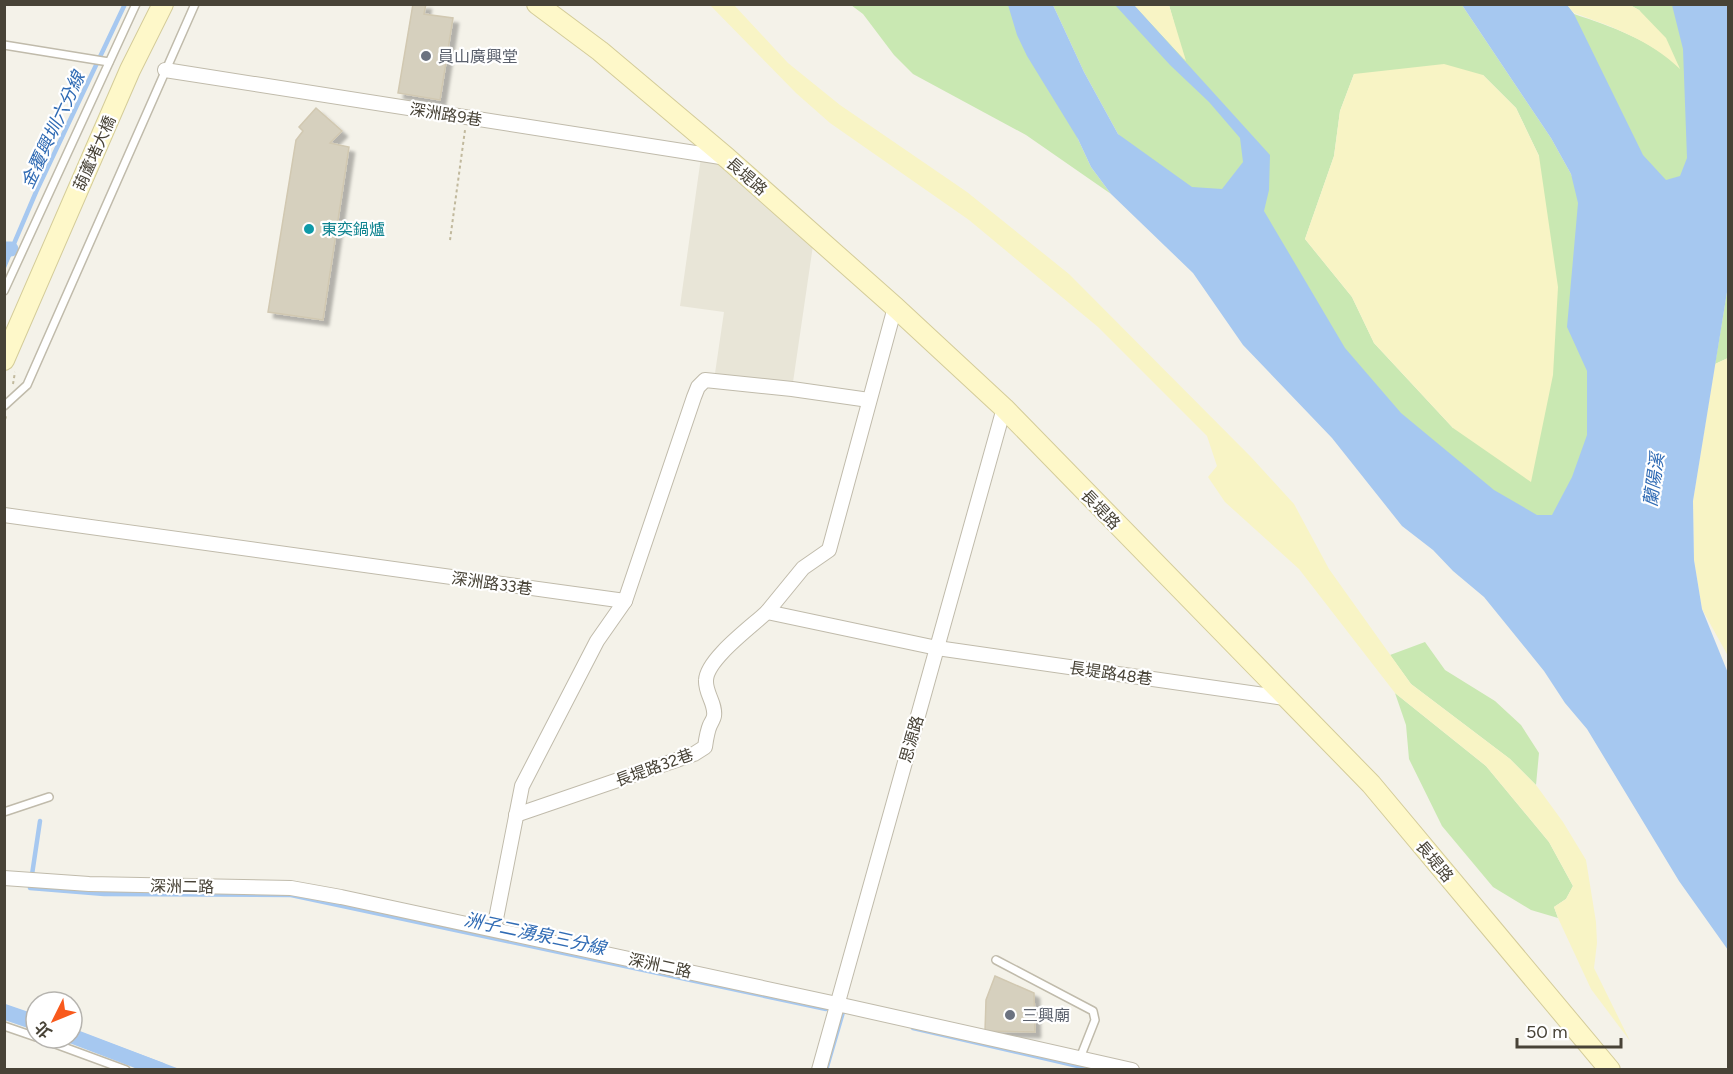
<svg xmlns="http://www.w3.org/2000/svg" width="1733" height="1074" font-family="Figtree,'Noto Sans TC',sans-serif">
  <style>
    .residential { fill: #e8e5d7 }
    .green { fill: #c9e8b2; fill-rule: evenodd }
    .sand { fill: #f8f4c5 }
    .water { fill: #a6c8f0 }
    .lines { fill: none; stroke-linecap: round; stroke-linejoin: round }
    .stream { stroke: #a6c8f0; stroke-width: 4.5 }
    .canal { stroke: #a6c8f0; stroke-width: 15 }
    .building { fill: #d6d0be; stroke: #d1c8b1; stroke-width: 1.5; filter: url(#shadow) }
    .lane-casing { stroke: #c0bbab; stroke-width: 10 }
    .street-casing { stroke: #c0bbab; stroke-width: 16 }
    .secondary-casing { stroke: #d4cc99; stroke-width: 22 }
    .path { stroke: #c1b99d; stroke-width: 2; stroke-dasharray: 3 3; stroke-linecap: butt }
    .lane { stroke: #fff; stroke-width: 7 }
    .street { stroke: #fff; stroke-width: 14 }
    .secondary { stroke: #fef8c9; stroke-width: 20 }
    .worship-dot { fill: #6b7280; stroke: #fff; stroke-width: 2 }
    .culture-dot { fill: #0f9aa8; stroke: #fff; stroke-width: 2 }
    .labels { text-anchor: middle; stroke-width: 4.5; stroke-linejoin: round; paint-order: stroke }
    .worship-label { font-size: 16px; fill: #5b616d; stroke: #fff; text-anchor: start }
    .street-label { font-size: 16px; fill: #484337; stroke: #fff }
    .culture-label { font-size: 16px; fill: #0d838f; stroke: #fff; text-anchor: start }
    .water-label { font-size: 18px; font-style: italic; fill: #306bb4; stroke: #fff }
  </style>
  <defs>
    <filter id="shadow"><feDropShadow dx="5.5" dy="5.5" stdDeviation="1.5" flood-color="#0004"/></filter>
  </defs>
  <rect width="100%" height="100%" fill="#f4f2e9"/>
  <!-- residential -->
  <polygon class="residential" points="705,129 816,225 792,389 714,380 724,312 680,306"/>
  <!-- green -->
  <g class="green">
    <polygon points="851,5 1029,5 1061,81 1078,139 1091,167 1111,194 1026,135 913,74 894,55 863,14"/>
    <path d="M1053,5h81l50,54 -15,-54h293l89,133 20,36 20,48 -1,450 -472,-538 -34,-62zM1354,74l129,1 33,33 23,48 -86,272 -79,-85 -22,-46 -47,-58 29,-83 6,-45z"/>
    <path d="M1567,5l7,9c38,13 75,25 105,53l-40,-57 -9,-5h72l-5,136 -25,104z"/>
    <polygon points="1728,286 1728,358 1715,364"/>
    <polygon points="1425,642 1445,670 1495,701 1521,725 1539,753 1536,785 1510,759 1411,684 1390,655"/>
    <polygon points="1395,693 1486,766 1549,842 1573,886 1566,899 1554,907 1558,918 1531,910 1493,887 1442,826 1409,759 1406,725"/>
  </g>
  <!-- sand -->
  <g class="sand">
    <polygon points="710,5 734,5 788,63 840,105 967,192 1069,274 1251,457 1294,504 1329,569 1411,684 1510,759 1536,785 1563,822 1586,860 1596,922 1597,943 1594,968 1630,1041 1591,989 1558,918 1554,907 1566,899 1573,886 1549,842 1486,766 1395,693 1299,569 1225,502 1208,477 1217,466 1207,436 1098,327 969,220 830,123 796,93"/>
    <polygon points="1134,5 1169,5 1186,61"/>
    <path d="M1567,5h63l9,5 27,28 14,31c-30,-29 -67,-42 -106,-56z"/>
    <polygon points="1444,64 1483,75 1516,108 1539,156 1558,287 1553,375 1531,482 1453,428 1374,343 1352,297 1305,239 1334,156 1340,111 1354,74"/>
    <polygon points="1728,358 1728,656 1702,609 1694,560 1693,501 1715,364"/>
  </g>
  <!-- water -->
  <polygon class="water" points="1008,5 1053,5 1084,72 1118,134 1192,187 1222,189 1243,162 1240,138 1209,102 1170,65 1115,5 1134,5 1270,155 1269,190 1264,211 1345,348 1401,413 1494,490 1537,515 1552,515 1572,477 1587,435 1587,371 1567,327 1578,203 1571,174 1551,138 1462,5 1567,5 1574,14 1643,155 1666,180 1680,176 1687,158 1683,49 1672,5 1728,5 1728,286 1693,501 1694,560 1702,609 1728,673 1728,950 1679,881 1587,729 1565,703 1544,671 1484,597 1453,571 1433,550 1402,526 1332,438 1243,345 1193,273 1111,194 1091,167 1078,139 1027,56 1017,35"/>
  <g class="lines">
    <!-- stream -->
    <g class="stream">
      <polyline points="4,267 36,192 125,4"/>
      <polyline points="40,821 30,888 104,894 291,895 826,1009"/>
      <polyline points="4,1006 36,1017"/>
      <polyline points="913,1028 1095,1070"/>
      <polyline points="72,1031 176,1070"/>
      <polyline points="826,1070 843,1012"/>
    </g>
    <!-- canal -->
    <g class="canal">
      <polyline points="4,249 11,249"/>
      <polyline points="4,1012 36,1023"/>
      <polyline points="72,1036 161,1070"/>
    </g>
  </g>
  <!-- building -->
  <g class="building">
    <polygon points="413,4 426,4 424,14 453,18 440,100 398,93"/>
    <polygon points="316,108 342,131 330,143 349,147 323,320 268,312 296,140 303,131 299,127"/>
    <polygon points="995,976 1034,993 1035,1032 985,1031 986,1000"/>
  </g>
  <g class="lines">
    <!-- lane casing -->
    <g class="lane-casing">
      <g id="lane">
        <polyline points="4,45 109,62"/>
        <polyline points="4,291 136,4"/>
        <polyline points="4,406 27,385 195,4"/>
        <polyline points="4,812 49,797"/>
        <polyline points="996,960 1093,1011 1095,1020 1080,1058"/>
        <polyline points="4,1026 36,1037"/>
        <polyline points="39,1038 126,1070"/>
      </g>
    </g>
    <!-- street casing -->
    <g class="street-casing">
      <g id="street">
        <polyline points="165,70 727,158"/>
        <polyline points="895,307 829,550 803,568 767,612 937,648 1285,698"/>
        <polyline points="4,515 625,601 597,641 522,786 494,929"/>
        <polyline points="625,601 694,397 698,387 705,380 792,389 869,400"/>
        <path d="M516,815l178,-61 11,-7c1,-7 2,-15 5,-22 1,-2 4,-7 4,-9 2,-12 -9,-23 -8,-36 1,-21 45,-53 61,-68"/>
        <polyline points="4,878 89,884 291,888 341,897 837,1004 1132,1070"/>
        <polyline points="819,1070 1004,408"/>
      </g>
    </g>
    <!-- secondary casing -->
    <g class="secondary-casing">
      <g id="secondary">
        <polyline points="537,4 600,51 727,158 895,307 1004,408 1371,784 1610,1070"/>
        <polyline points="4,360 130,70 163,4"/>
      </g>
    </g>
    <!-- path -->
    <g class="path">
      <polyline points="450,240 465,130"/>
      <polyline points="13,384 15,372"/>
      <polyline points="4,425 6,416"/>
    </g>
    <!-- lane -->
    <use href="#lane" class="lane"/>
    <!-- street -->
    <use href="#street" class="street"/>
    <!-- secondary -->
    <use href="#secondary" class="secondary"/>
  </g>
  <!-- markers -->
  <g class="worship-dot">
    <circle cx="426" cy="56" r="6"/>
    <circle cx="1010" cy="1015" r="6"/>
  </g>
  <circle class="culture-dot" cx="309" cy="229" r="6"/>
  <g class="labels">
    <!-- worship labels -->
    <g class="worship-label">
      <text x="438" y="62">員山廣興堂</text>
      <text x="1022" y="1021">三興廟</text>
    </g>
    <!-- street labels -->
    <g class="street-label">
      <text transform="translate(446 114) rotate(9)" y="6">深洲路9巷</text>
      <text transform="translate(94 153) rotate(-66)" y="6">葫蘆堵大橋</text>
      <text transform="translate(747 176) rotate(41)" y="6">長堤路</text>
      <text transform="translate(1101 509) rotate(46)" y="6">長堤路</text>
      <text transform="translate(492 583) rotate(8)" y="6">深洲路33巷</text>
      <text transform="translate(1111 673) rotate(8)" y="6">長堤路48巷</text>
      <text transform="translate(911 739) rotate(-74)" y="6">思源路</text>
      <text transform="translate(654 767) rotate(-20)" y="6">長堤路32巷</text>
      <text transform="translate(1435 861) rotate(50)" y="6">長堤路</text>
      <text transform="translate(182 886) rotate(1)" y="6">深洲二路</text>
      <text transform="translate(660 965) rotate(12)" y="6">深洲二路</text>
    </g>
    <!-- culture labels -->
    <g class="culture-label">
      <text x="321" y="235">東奕鍋爐</text>
    </g>
    <!-- water labels -->
    <g class="water-label">
      <text transform="translate(53 130) rotate(-65)" y="6">金覆興圳六分線</text>
      <text transform="translate(1654 480) rotate(-82)" y="6">蘭陽溪</text>
      <text transform="translate(535 934) rotate(12)" y="6">洲子二湧泉三分線</text>
    </g>
  </g>
  <!-- border -->
  <rect width="1733" height="1074" fill="none" stroke="#484337" stroke-width="12"/>
  <!-- north arrow -->
  <g transform="translate(54 1020) rotate(227)"><circle r="28" fill="#ffffff" stroke="#b6b4af" stroke-width="1.5"/>
  <path d="M0-4.5L10 22L0 15L-10 22Z" fill="#f8591c"/>
  <text y="-9" font-size="16" font-weight="bold" text-anchor="middle" fill="#484337">北</text>
  </g>
  <!-- scale -->
  <path d="M1517 1038v9h104v-9" fill="none" stroke="#484337" stroke-width="3"/>
  <text x="1526" y="1038" font-size="18" fill="#484337" stroke="#ffffff" stroke-width="4.5" paint-order="stroke">50 m</text>
</svg>
